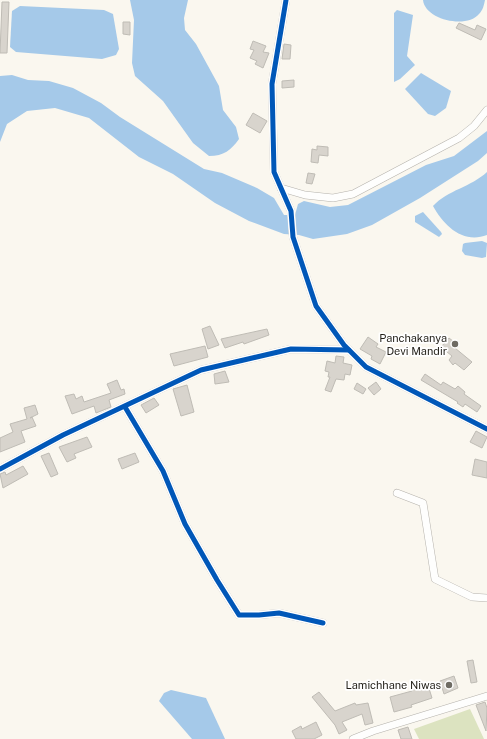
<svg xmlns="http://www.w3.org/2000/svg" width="487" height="739" font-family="'Public Sans',sans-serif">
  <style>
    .green { fill: #dce3c0 }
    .water { fill: #a5c9e9 }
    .building { fill: #d8d4cd; stroke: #bfbcb5 }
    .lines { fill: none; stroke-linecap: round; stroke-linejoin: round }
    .minor-casing { stroke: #b5b2ac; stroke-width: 8 }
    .minor { stroke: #fefefd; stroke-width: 7 }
    .cycleway-casing { stroke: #fff; stroke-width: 8 }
    .cycleway { stroke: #0057b8; stroke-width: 5 }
    .poi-dot { fill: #6e6b63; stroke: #fff; stroke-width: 1.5 }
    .labels { text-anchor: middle; stroke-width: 3.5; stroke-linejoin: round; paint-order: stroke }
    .poi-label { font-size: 11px; fill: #221f18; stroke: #fff; text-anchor: end }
  </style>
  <rect width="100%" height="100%" fill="#faf7ef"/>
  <!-- green -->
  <polygon class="green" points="470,709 484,739 419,739 414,729"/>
  <!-- water -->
  <g class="water">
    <path d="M130,0h58l-4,18 1,12 11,14 23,42 4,24 13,17 3,12c-8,11 -15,17 -30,17l-16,-13 -30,-42 -28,-25 -3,-13 2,-43z"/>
    <path d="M423,0h62c-1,5 -2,10 -6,14 -12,15 -54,6 -56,-14z"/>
    <polygon points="20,6 104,10 113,14 119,49 116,55 102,59 16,52 10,47 12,11"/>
    <polygon points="397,10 413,15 407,56 415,65 400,79 394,82 394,13"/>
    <polygon points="421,73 451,91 446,108 435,116 428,114 405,89"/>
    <polygon points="12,75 28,80 49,81 73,88 101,103 120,117 204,169 222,173 257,188 274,198 284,215 295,215 298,204 304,201 330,207 348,205 426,165 454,156 487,131 487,153 478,161 420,198 372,225 347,234 313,239 299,235 284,234 249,221 215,203 173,174 139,157 89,118 55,108 27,111 7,124 0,142 0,76"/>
    <path d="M487,172v63c-24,9 -43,-9 -54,-29 15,-16 38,-19 54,-34z"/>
    <polygon points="423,212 441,232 442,234 439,237 415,222 415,216"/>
    <polygon points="482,241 487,243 486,257 482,258 465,255 462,251 463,244 465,243"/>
    <polygon points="171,690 206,698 225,739 192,739 159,701 164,693"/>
  </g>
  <!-- building -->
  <g class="building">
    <polygon points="2,2 9,2 7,53 0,53"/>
    <polygon points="123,22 130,22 130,35 123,34"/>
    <polygon points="459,23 475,30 477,25 486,29 481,40 456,28"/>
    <polygon points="253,41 266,46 263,52 269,53 263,68 255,64 257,61 250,58 254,50 250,49"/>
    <polygon points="284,44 291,45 290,59 282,59"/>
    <polygon points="294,80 294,87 282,88 282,81"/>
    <polygon points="253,113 267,121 260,133 246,125"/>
    <polygon points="317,146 328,147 328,156 319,155 318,163 311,162 312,149 317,150"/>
    <polygon points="308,173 315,174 312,184 306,183"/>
    <polygon points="210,326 219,345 208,349 202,329"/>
    <polygon points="267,329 269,335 244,344 243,342 225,348 221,339"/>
    <polygon points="368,337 378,344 376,347 386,352 380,364 371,359 372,356 360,349"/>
    <polygon points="449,338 458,345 455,348 472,362 464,370 455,363 453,365 449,360 452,356 441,347"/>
    <polygon points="205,346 208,357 174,366 170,354"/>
    <polygon points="336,356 344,357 343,363 352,365 350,375 345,374 344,380 336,379 331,392 325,390 330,377 328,377 329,372 325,371 327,361 335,363"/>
    <polygon points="225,371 229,382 215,384 214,374"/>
    <polygon points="425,374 441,385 443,382 455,389 458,386 465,392 464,394 481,406 477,412 465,404 463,407 457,403 458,402 421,380"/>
    <polygon points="117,380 121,390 124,389 125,394 109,400 111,407 96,413 94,406 72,414 65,396 74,394 76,399 82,396 84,402 111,393 107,384"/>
    <polygon points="376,382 381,389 374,395 368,388"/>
    <polygon points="357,383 366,389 363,394 354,389"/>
    <polygon points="187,385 194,412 181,416 173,389"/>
    <polygon points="154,398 159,405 146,413 141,405"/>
    <polygon points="35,405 38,414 30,418 32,417 36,426 21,431 25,442 0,452 0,438 13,432 10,424 27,419 24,408"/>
    <polygon points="476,431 487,437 482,448 470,442"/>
    <polygon points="87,437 92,447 74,454 76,458 67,462 59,447"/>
    <polygon points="49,453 58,474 51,477 41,456"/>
    <polygon points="135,453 139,462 122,469 118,459"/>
    <polygon points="475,459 487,462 487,478 472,475"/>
    <polygon points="23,466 28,474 3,488 0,474 5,472 6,475"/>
    <polygon points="473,660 477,682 471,683 467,661"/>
    <polygon points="454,676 458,688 444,694 440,681"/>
    <polygon points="427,682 432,698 411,705 412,707 394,712 390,697 412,691 411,687"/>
    <polygon points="319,692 335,711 355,703 356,705 368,703 373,723 365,725 362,714 342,722 347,730 339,734 335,725 312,697"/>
    <polygon points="485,702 487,708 486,731 476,705"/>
    <polygon points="316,722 322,735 314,739 296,739 292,731 301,726 302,729"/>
    <polygon points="408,727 412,739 401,739 398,730"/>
  </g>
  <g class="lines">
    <!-- minor casing -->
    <g class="minor-casing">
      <g id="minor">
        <polyline points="286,0 272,84 274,172 291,211 293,237 316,306 344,345 366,367 487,429"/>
        <polyline points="281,188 305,195 333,198 353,194 459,138 474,126 487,110"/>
        <polyline points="125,407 163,471 185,524 217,580 239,615 259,615 279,613 323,623"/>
        <polyline points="0,469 63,435 201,370 291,349 349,350"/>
        <polyline points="397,493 423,503 435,579 472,597 487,598"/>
        <polyline points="353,739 373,731 487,696"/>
      </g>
    </g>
    <!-- minor -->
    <use href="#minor" class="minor"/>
    <!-- cycleway casing -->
    <g class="cycleway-casing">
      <g id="cycleway">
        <polyline points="286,0 272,84 274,172 291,211 293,237 316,306 344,345 366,367 487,429"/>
        <polyline points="125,407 163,471 185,524 217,580 239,615 259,615 279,613 323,623"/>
        <polyline points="0,469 63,435 201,370 291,349 349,350"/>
      </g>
    </g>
    <!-- cycleway -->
    <use href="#cycleway" class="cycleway"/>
  </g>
  <!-- markers -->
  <g class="poi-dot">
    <circle cx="455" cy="344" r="4"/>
    <circle cx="449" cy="685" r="4"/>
  </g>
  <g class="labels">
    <!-- poi labels -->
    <g class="poi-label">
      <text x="447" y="342">Panchakanya<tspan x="447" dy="13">Devi Mandir</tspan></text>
      <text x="441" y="689">Lamichhane Niwas</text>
    </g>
  </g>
</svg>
